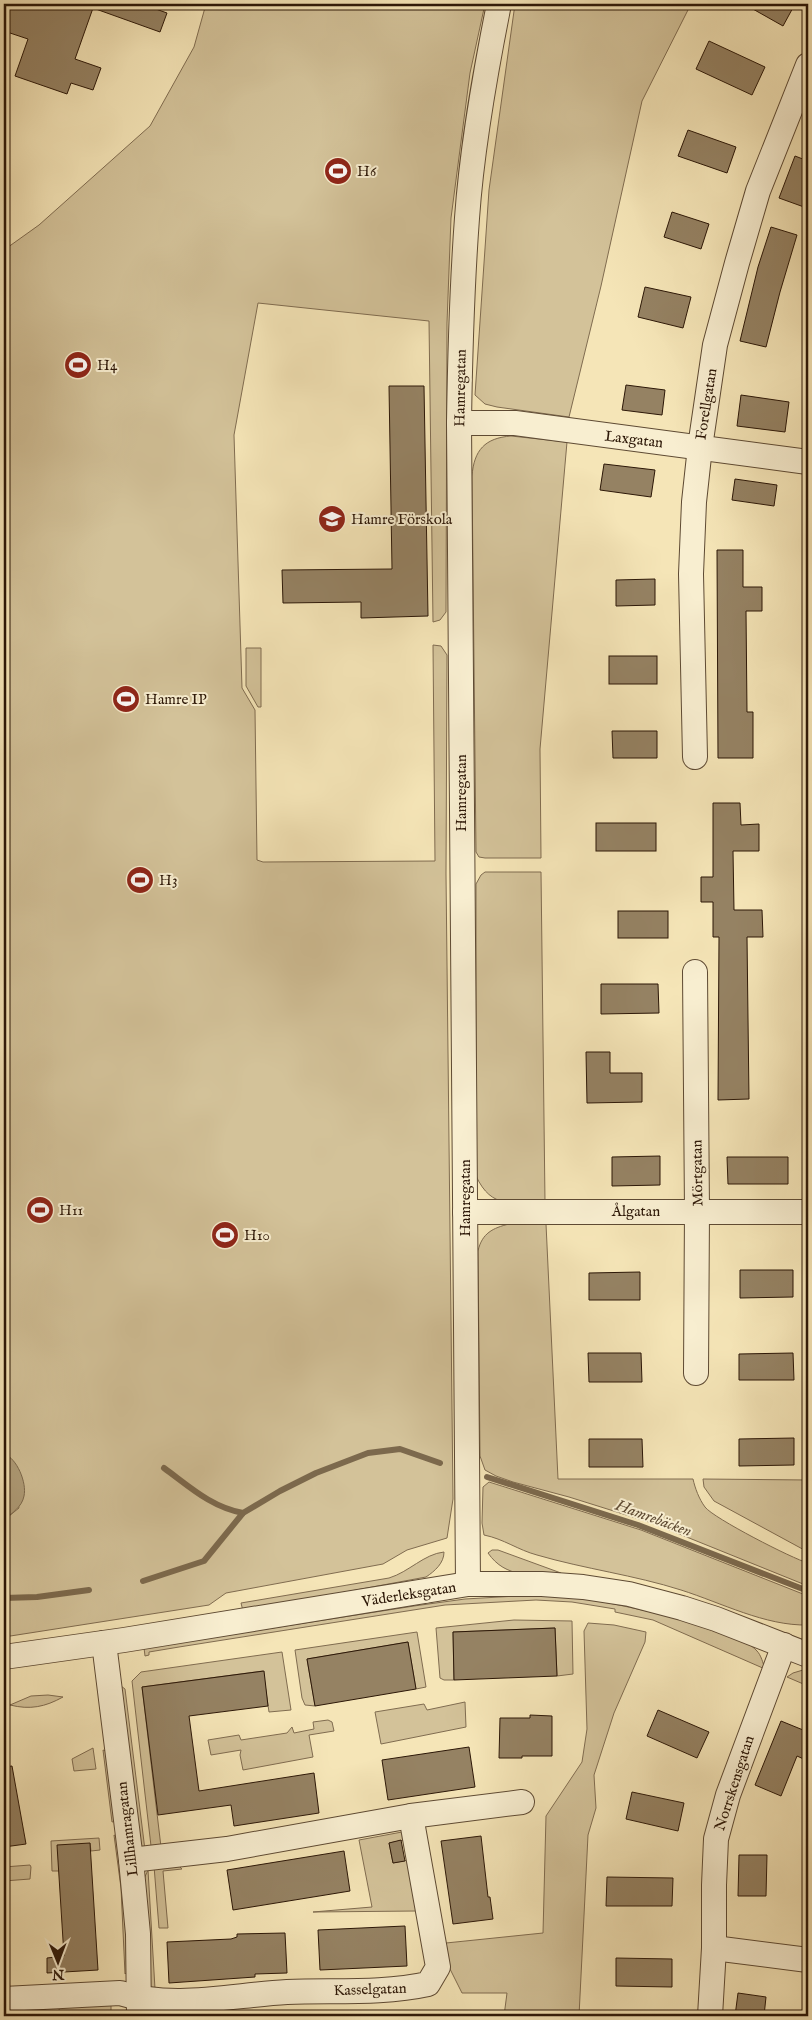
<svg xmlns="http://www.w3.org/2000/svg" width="812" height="2020" font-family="'IM FELL English',serif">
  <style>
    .green { fill: #d3c299; stroke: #806c50 }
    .water { fill: #b19f7b; stroke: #7c694d }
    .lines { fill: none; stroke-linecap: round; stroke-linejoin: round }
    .stream { stroke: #7c694d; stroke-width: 6 }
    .building { fill: #958263; stroke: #2c1707 }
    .minor-casing { stroke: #5e4a33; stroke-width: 26 }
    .minor { stroke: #f8eed0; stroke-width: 24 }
    .labels { text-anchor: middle; stroke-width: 4; stroke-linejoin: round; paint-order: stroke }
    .poi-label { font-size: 15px; fill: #2c1707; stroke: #f8eed0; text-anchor: start }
    .street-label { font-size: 15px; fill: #2c1707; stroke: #f8eed0 }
    .water-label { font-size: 16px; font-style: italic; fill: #614d35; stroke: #f8eed0 }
  </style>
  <rect width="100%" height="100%" fill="#f5e5b7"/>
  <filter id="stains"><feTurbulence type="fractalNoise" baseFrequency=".004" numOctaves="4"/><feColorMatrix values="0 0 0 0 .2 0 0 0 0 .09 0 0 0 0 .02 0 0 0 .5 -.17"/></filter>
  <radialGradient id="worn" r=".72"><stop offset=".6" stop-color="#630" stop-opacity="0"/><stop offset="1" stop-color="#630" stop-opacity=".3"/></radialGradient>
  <!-- green -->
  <g class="green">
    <polygon points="206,4 485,4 470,73 451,218 447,323 446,612 440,620 433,622 429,321 258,303 234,435 242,688 255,710 257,860 263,862 435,861 433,645 441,646 447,655 446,874 453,1499 447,1538 407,1550 383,1564 226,1593 209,1605 4,1637 4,1520 19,1508 8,1456 4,1454 4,250 39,225 150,126 194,47"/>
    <polygon points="515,4 691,4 642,101 601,286 569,417 497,407 485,404 475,395 489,190"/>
    <path d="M511,436l56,6 -27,307 1,109h-56l-6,-1 -3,-5 -4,-376c2,-26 13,-38 39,-40z"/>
    <polygon points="246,648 261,648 261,707 258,707 246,686"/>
    <path d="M485,872h56l4,330c-33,0 -53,8 -69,-26v-292l5,-9z"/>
    <path d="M509,1224h37l12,255h135c2,9 6,20 12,28 8,11 88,52 103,56v23l-156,-63 -83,-26 -56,-15 -17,-6 -11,-6 -5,-14 -2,-205c4,-18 15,-23 31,-27z"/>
    <polygon points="703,1479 808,1480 808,1552 714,1501 704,1487"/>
    <path d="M489,1482l152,48 167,66v29c-43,1 -86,-22 -127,-35 -47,-15 -96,-21 -144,-35 -19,-5 -33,-16 -53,-20l-2,-12 1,-36z"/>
    <path d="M492,1550h6l63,23v3c-29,-2 -55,3 -73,-23z"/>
    <path d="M444,1552c0,11 -9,19 -18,25l-183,34 -2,-8 148,-25c20,-6 35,-24 55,-26z"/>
    <path d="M517,1596c16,0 33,-1 50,0 34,4 170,31 190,55 4,4 6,12 8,18l-112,-49 -38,-8v-3l-43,-7 -36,-2 -91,5 -266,42 -30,5v3l-4,1 -1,-8 270,-42 51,-7z"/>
    <polygon points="514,1620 572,1621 573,1674 557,1676 555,1628 453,1632 454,1680 444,1680 440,1678 436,1628"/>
    <polygon points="588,1623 614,1625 646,1632 645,1642 614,1713 594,1775 596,1808 588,1835 579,2016 504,2016 507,1993 462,1993 450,1969 446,1943 543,1933 546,1816 582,1762 587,1729 584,1631"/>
    <polygon points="417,1632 426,1687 416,1689 408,1642 307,1659 315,1706 305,1705 302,1698 295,1650"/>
    <polygon points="282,1652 291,1710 269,1712 263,1671 142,1687 161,1847 151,1846 132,1681 141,1672"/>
    <polygon points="803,1670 808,1671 808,1686 787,1677 793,1673"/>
    <polygon points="121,1686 125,1689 145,1850 141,1852"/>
    <path d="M48,1695l15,2c-18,10 -33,13 -53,8l21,-9z"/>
    <polygon points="465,1702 466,1727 381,1744 375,1712 424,1704 427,1710"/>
    <polygon points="328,1720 332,1722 334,1731 309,1735 313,1757 243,1770 240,1755 241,1750 211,1755 208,1740 239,1735 241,1740 287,1733 292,1727 294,1733 314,1729 313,1722"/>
    <polygon points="93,1748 96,1769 74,1771 72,1759"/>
    <polygon points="103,1750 109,1752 116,1821 112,1822"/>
    <polygon points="402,1832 404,1840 389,1843 393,1863 408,1860 416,1911 313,1912 372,1907 359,1840"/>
    <polygon points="114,1835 118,1837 128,1950 128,1971 125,1974 121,1888"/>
    <polygon points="99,1838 100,1850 91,1851 90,1843 59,1871 52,1871 51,1841"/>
    <polygon points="177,1864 182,1869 163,1871 168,1928 159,1928 154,1866"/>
    <polygon points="30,1865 31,1867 30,1879 4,1881 4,1867"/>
    <polygon points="148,1870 155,1989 150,1987 143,1881"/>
    <polygon points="111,2005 111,2016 60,2016 59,2009 62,2007"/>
    <polygon points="41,2008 45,2009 47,2016 4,2016 4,2011"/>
    <polygon points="215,2010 215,2016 166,2016 166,2011"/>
  </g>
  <!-- water -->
  <path class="water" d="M4,1454c13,4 23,29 20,42 -2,11 -12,17 -20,24z"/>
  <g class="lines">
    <!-- stream -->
    <g class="stream">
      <path d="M164,1468c26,19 47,39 79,45"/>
      <polyline points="487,1477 638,1525 808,1591"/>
      <polyline points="143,1581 204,1561 243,1513 280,1491 316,1473 368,1453 400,1449 440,1463"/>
      <polyline points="4,1598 37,1597 89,1590"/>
    </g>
  </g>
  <!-- building -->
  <g class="building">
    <polygon points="4,4 142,4 167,13 160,32 93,8 75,59 101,68 93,90 71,83 67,94 15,76 28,39 4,31"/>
    <polygon points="744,4 795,4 783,26"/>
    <polygon points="709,41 765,67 752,95 696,69"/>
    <polygon points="688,130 736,147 727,173 678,156"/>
    <polygon points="795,156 808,161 808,196 804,207 779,198"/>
    <polygon points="672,212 709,224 701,249 664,237"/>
    <polygon points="771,227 797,235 780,292 766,347 740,341 758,267"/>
    <polygon points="645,287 691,297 683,328 638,317"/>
    <polygon points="626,385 665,390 662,415 622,410"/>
    <polygon points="389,386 424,386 428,616 361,618 361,602 283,603 282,570 392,569"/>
    <polygon points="741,395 789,402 785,432 737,426"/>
    <polygon points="604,464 655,470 651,497 600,490"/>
    <polygon points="735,479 777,485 774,506 732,500"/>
    <polygon points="717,550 743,550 743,587 762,587 762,611 746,611 747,712 753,712 753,758 718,758"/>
    <polygon points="655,579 655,605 616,606 616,580"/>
    <rect x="609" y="656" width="48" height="28"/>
    <polygon points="612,731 657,731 657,758 613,758"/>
    <polygon points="713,803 740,803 741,825 759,824 759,851 733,851 734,910 762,910 763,937 747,937 749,1099 718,1100 719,937 713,937 713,902 701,902 701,877 713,877"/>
    <rect x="596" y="823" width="60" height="28"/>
    <rect x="618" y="911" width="50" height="27"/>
    <polygon points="601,984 658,984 659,1013 601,1014"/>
    <polygon points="586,1052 610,1052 610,1073 642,1073 642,1102 587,1103"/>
    <polygon points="660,1156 660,1185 612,1186 612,1157"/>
    <polygon points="727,1157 788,1157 788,1184 728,1184"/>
    <polygon points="740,1270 793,1270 793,1297 740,1298"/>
    <polygon points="640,1272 640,1300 589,1300 589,1273"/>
    <polygon points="588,1353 641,1353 642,1382 589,1382"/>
    <polygon points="793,1353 794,1380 739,1380 739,1354"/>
    <polygon points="794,1438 794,1465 739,1466 739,1439"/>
    <polygon points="589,1439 642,1439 643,1467 589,1467"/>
    <polygon points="555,1628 557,1676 454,1680 453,1632"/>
    <polygon points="408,1642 416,1689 315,1706 307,1659"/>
    <polygon points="264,1671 268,1706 189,1716 199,1791 314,1773 319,1813 234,1826 231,1805 158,1815 142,1687"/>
    <polygon points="658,1710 709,1732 697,1758 647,1736"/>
    <polygon points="530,1715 552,1716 552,1756 522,1756 522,1758 499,1758 500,1718 530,1718"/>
    <polygon points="781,1721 808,1732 808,1761 797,1756 781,1796 755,1785"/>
    <polygon points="469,1747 475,1787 388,1800 382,1760"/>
    <polygon points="12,1766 26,1844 4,1847 4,1767"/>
    <polygon points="632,1792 684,1803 678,1831 626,1819"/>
    <polygon points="481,1836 488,1897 490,1897 493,1919 453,1924 441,1841"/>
    <polygon points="401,1840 405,1861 393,1863 389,1843"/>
    <polygon points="90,1843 98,1970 47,1973 47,1958 64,1956 57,1845"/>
    <polygon points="344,1851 350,1891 233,1910 227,1870"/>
    <polygon points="739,1855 767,1855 766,1896 738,1896"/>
    <polygon points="607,1877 673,1878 672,1906 606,1906"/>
    <polygon points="405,1926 407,1966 320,1970 318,1930"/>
    <polygon points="285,1933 287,1973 255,1974 255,1977 169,1983 167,1942 231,1939 237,1937 237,1934"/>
    <polygon points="616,1958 672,1959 672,1987 616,1986"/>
    <polygon points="738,1993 766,1997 764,2016 735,2016"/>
  </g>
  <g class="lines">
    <!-- minor casing -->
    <g class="minor-casing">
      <g id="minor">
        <polyline points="459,423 515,423 808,462"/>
        <polyline points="695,757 691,574 694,502 700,447 715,345 737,263 758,191 808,65"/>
        <polyline points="695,972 697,1211 696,1373"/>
        <polyline points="465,1212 808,1212"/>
        <path d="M468,1584l-9,-1161c1,-68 3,-137 8,-205 5,-72 18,-144 32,-214"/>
        <polyline points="104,1643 131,1860 138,1934 139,2016"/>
        <polyline points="4,1657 124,1640 468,1584 542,1584 583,1587 629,1594 682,1608 716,1619 808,1655"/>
        <polyline points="131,1860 227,1849 411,1816 522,1802"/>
        <polyline points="714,1948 808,1960"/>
        <path d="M4,1999l116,-6c54,17 112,2 167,-1 47,-2 95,2 141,-8l10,-17 -27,-151"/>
        <polyline points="710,2016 714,1948 714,1885 716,1839 728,1795 784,1645"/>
      </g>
    </g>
    <!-- minor -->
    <use href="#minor" class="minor"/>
  </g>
  <!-- icons -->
  <defs>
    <g id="stadium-disc" transform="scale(1.4375)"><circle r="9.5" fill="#8f2418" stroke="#f8eed0"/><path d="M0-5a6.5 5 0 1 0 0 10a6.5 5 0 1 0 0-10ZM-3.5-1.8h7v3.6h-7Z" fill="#fff"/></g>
    <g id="school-disc" transform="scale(1.4375)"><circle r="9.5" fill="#8f2418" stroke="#f8eed0"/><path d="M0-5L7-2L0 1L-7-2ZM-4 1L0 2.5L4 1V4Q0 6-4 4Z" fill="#fff"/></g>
  </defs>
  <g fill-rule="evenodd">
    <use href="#stadium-disc" x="338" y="171"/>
    <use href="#stadium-disc" x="78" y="365"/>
    <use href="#school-disc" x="332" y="519"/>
    <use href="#stadium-disc" x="126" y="699"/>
    <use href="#stadium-disc" x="140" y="880"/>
    <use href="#stadium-disc" x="40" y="1210"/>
    <use href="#stadium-disc" x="225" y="1235"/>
  </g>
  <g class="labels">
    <!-- poi labels -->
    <g class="poi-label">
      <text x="357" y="176">H6</text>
      <text x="97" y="370">H4</text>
      <text x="351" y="524">Hamre Förskola</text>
      <text x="145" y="704">Hamre IP</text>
      <text x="159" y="885">H3</text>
      <text x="59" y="1215">H11</text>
      <text x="244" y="1240">H10</text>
    </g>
    <!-- street labels -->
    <g class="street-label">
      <text transform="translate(460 388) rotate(-89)" y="5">Hamregatan</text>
      <text transform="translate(706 404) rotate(-81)" y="5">Forellgatan</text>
      <text transform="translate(634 439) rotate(7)" y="5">Laxgatan</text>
      <text transform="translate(461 793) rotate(-90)" y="5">Hamregatan</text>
      <text transform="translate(697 1173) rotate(-91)" y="5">Mörtgatan</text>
      <text transform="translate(465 1198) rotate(-90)" y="5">Hamregatan</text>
      <text x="636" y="1216">Ålgatan</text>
      <text transform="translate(409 1594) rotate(-9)" y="5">Väderleksgatan</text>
      <text transform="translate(734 1783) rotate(-72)" y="5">Norrskensgatan</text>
      <text transform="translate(127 1829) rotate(-97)" y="5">Lillhamragatan</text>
      <text transform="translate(370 1989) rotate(-2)" y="5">Kasselgatan</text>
    </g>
    <!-- water labels -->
    <g class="water-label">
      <text transform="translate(654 1517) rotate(20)" y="6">Hamrebäcken</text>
    </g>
  </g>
  <!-- margin -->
  <rect width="812" height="2020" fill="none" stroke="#f5e5b7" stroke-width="20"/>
  <rect x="5" y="5" width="802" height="2010" fill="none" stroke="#2c1707" stroke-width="2.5"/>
  <rect x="10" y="10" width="792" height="2000" fill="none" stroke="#2c1707"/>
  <!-- north arrow -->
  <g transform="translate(58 1962) rotate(179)" stroke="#f8eed0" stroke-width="4" paint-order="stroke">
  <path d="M0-4L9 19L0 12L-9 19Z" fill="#2c1707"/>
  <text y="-8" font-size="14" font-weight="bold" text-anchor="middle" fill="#2c1707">N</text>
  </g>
  <rect width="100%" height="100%" filter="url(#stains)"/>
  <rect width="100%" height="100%" fill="url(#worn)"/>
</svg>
